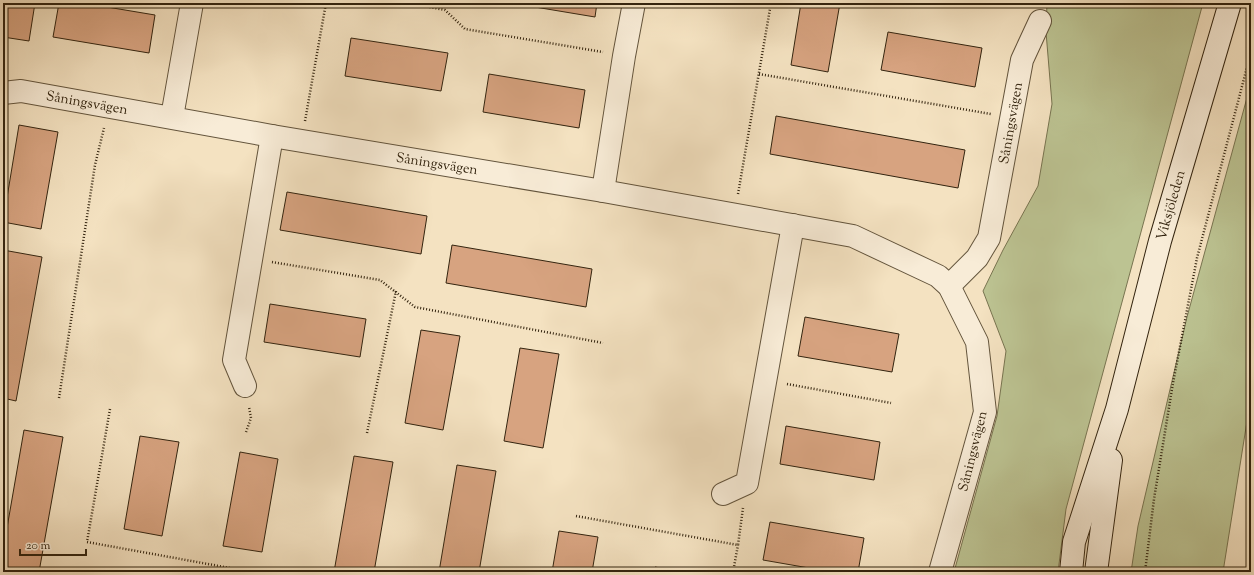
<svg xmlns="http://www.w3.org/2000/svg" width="1254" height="575" font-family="'Sorts Mill Goudy',serif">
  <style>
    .green { fill: #bcc392; stroke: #787450 }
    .building { fill: #d7a380; stroke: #33240f }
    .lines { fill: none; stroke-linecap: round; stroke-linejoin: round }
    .street-casing { stroke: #63543c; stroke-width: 24 }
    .secondary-casing { stroke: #33240f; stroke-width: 24 }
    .path { stroke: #33240f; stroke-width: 2.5; stroke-dasharray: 1 2; stroke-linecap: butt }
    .street { stroke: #f8ecd7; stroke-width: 22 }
    .secondary { stroke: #f8ecd7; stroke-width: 22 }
    .labels { text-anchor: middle; stroke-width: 3; stroke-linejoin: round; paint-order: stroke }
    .street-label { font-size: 14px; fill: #33240f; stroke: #f8ecd7 }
  </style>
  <rect width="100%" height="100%" fill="#f4e2c1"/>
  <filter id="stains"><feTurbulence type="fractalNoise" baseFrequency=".005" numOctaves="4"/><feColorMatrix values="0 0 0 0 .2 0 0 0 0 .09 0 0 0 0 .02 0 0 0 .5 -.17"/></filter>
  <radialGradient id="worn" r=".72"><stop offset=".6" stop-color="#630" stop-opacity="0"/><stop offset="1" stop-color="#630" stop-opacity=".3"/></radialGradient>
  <!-- green -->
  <g class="green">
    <polygon points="1047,3 1203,3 1066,509 1058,572 954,572 997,416 1006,351 983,291 1003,250 1038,186 1052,104 1046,32"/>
    <polygon points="1251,83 1251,396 1223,572 1131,572 1138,526 1187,317"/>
  </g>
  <!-- building -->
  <g class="building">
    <polygon points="3,3 35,3 29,41 3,37"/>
    <polygon points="59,3 83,3 155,15 149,53 53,37"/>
    <polygon points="511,3 597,3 595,17"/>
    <polygon points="801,3 840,3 828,72 791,65"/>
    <polygon points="888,32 982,48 975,87 881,70"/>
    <polygon points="351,38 448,53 441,91 345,76"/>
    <polygon points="489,74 585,90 579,128 483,112"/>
    <polygon points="776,116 965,150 958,188 770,154"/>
    <polygon points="19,125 58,132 41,229 3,222"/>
    <polygon points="287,192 427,216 421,254 280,230"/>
    <polygon points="452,245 592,269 586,307 446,283"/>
    <polygon points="3,250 42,257 16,401 3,398"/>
    <polygon points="270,304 366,319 360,357 264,342"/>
    <polygon points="805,317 899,334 892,372 798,356"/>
    <polygon points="421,330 460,336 443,430 405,423"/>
    <polygon points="520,348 559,354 543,448 504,441"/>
    <polygon points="786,426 880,442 874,480 780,464"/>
    <polygon points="24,430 63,437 39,572 3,572 3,551"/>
    <polygon points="140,436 179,442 162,536 124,529"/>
    <polygon points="240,452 278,459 262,552 223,546"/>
    <polygon points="354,456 393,462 374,572 334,572"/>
    <polygon points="457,465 496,471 479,572 439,572"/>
    <polygon points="770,522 864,538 858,572 832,572 763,560"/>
    <polygon points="559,531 598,537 592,572 552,572"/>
    <polygon points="655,567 682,572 654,572"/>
  </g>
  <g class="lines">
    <!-- street casing -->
    <g class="street-casing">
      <g id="street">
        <polyline points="3,93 21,91 272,136 603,191 853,236 938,276 949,286 977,342 985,412 940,572"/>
        <polyline points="172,117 192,3"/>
        <polyline points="603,191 624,56 634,3"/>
        <polyline points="949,286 977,258 989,238 1022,60 1040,21"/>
        <polyline points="245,386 234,360 272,136"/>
        <polyline points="723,494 747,483 793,225"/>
      </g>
    </g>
    <!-- secondary casing -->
    <g class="secondary-casing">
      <g id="secondary">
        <polyline points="1071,572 1074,542 1117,409 1160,241 1230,3"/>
        <polyline points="1096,572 1111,460"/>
      </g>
    </g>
    <!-- path -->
    <g class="path">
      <polyline points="409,3 445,10 465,29 603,52"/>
      <polyline points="759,74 991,114"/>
      <polyline points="305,121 326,3"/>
      <polyline points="738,194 771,3"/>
      <polyline points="272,262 380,280 415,307 603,343"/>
      <polyline points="787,384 891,403"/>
      <polyline points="59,398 95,165 104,128"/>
      <polyline points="110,409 87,542 252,572"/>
      <polyline points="246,432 251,418 249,407"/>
      <polyline points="367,433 396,291"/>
      <polyline points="576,516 738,545 743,508"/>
      <polyline points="733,572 738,545"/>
      <polyline points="1145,572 1154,499 1173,383 1197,258 1251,52"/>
    </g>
    <!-- street -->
    <use href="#street" class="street"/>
    <!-- secondary -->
    <use href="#secondary" class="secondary"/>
  </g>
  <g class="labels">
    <!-- street labels -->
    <g class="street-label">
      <text transform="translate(87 102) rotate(10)" y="5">Såningsvägen</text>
      <text transform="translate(1010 123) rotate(-80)" y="5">Såningsvägen</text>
      <text transform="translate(437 163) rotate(9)" y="5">Såningsvägen</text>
      <text transform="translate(1170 205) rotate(-74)" y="5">Viksjöleden</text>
      <text transform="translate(972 451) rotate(-76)" y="5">Såningsvägen</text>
    </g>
  </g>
  <!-- margin -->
  <rect width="1254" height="575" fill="none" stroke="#f4e2c1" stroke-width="16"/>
  <rect x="4" y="4" width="1246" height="567" fill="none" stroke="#33240f" stroke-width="2"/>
  <rect x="8" y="8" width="1238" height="559" fill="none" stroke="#33240f"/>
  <!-- scale -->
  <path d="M20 549v6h66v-6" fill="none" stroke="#33240f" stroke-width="2"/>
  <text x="26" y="549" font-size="12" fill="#33240f" stroke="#f8ecd7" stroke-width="3" paint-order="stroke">20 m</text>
  <rect width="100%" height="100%" filter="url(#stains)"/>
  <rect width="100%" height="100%" fill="url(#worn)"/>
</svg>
